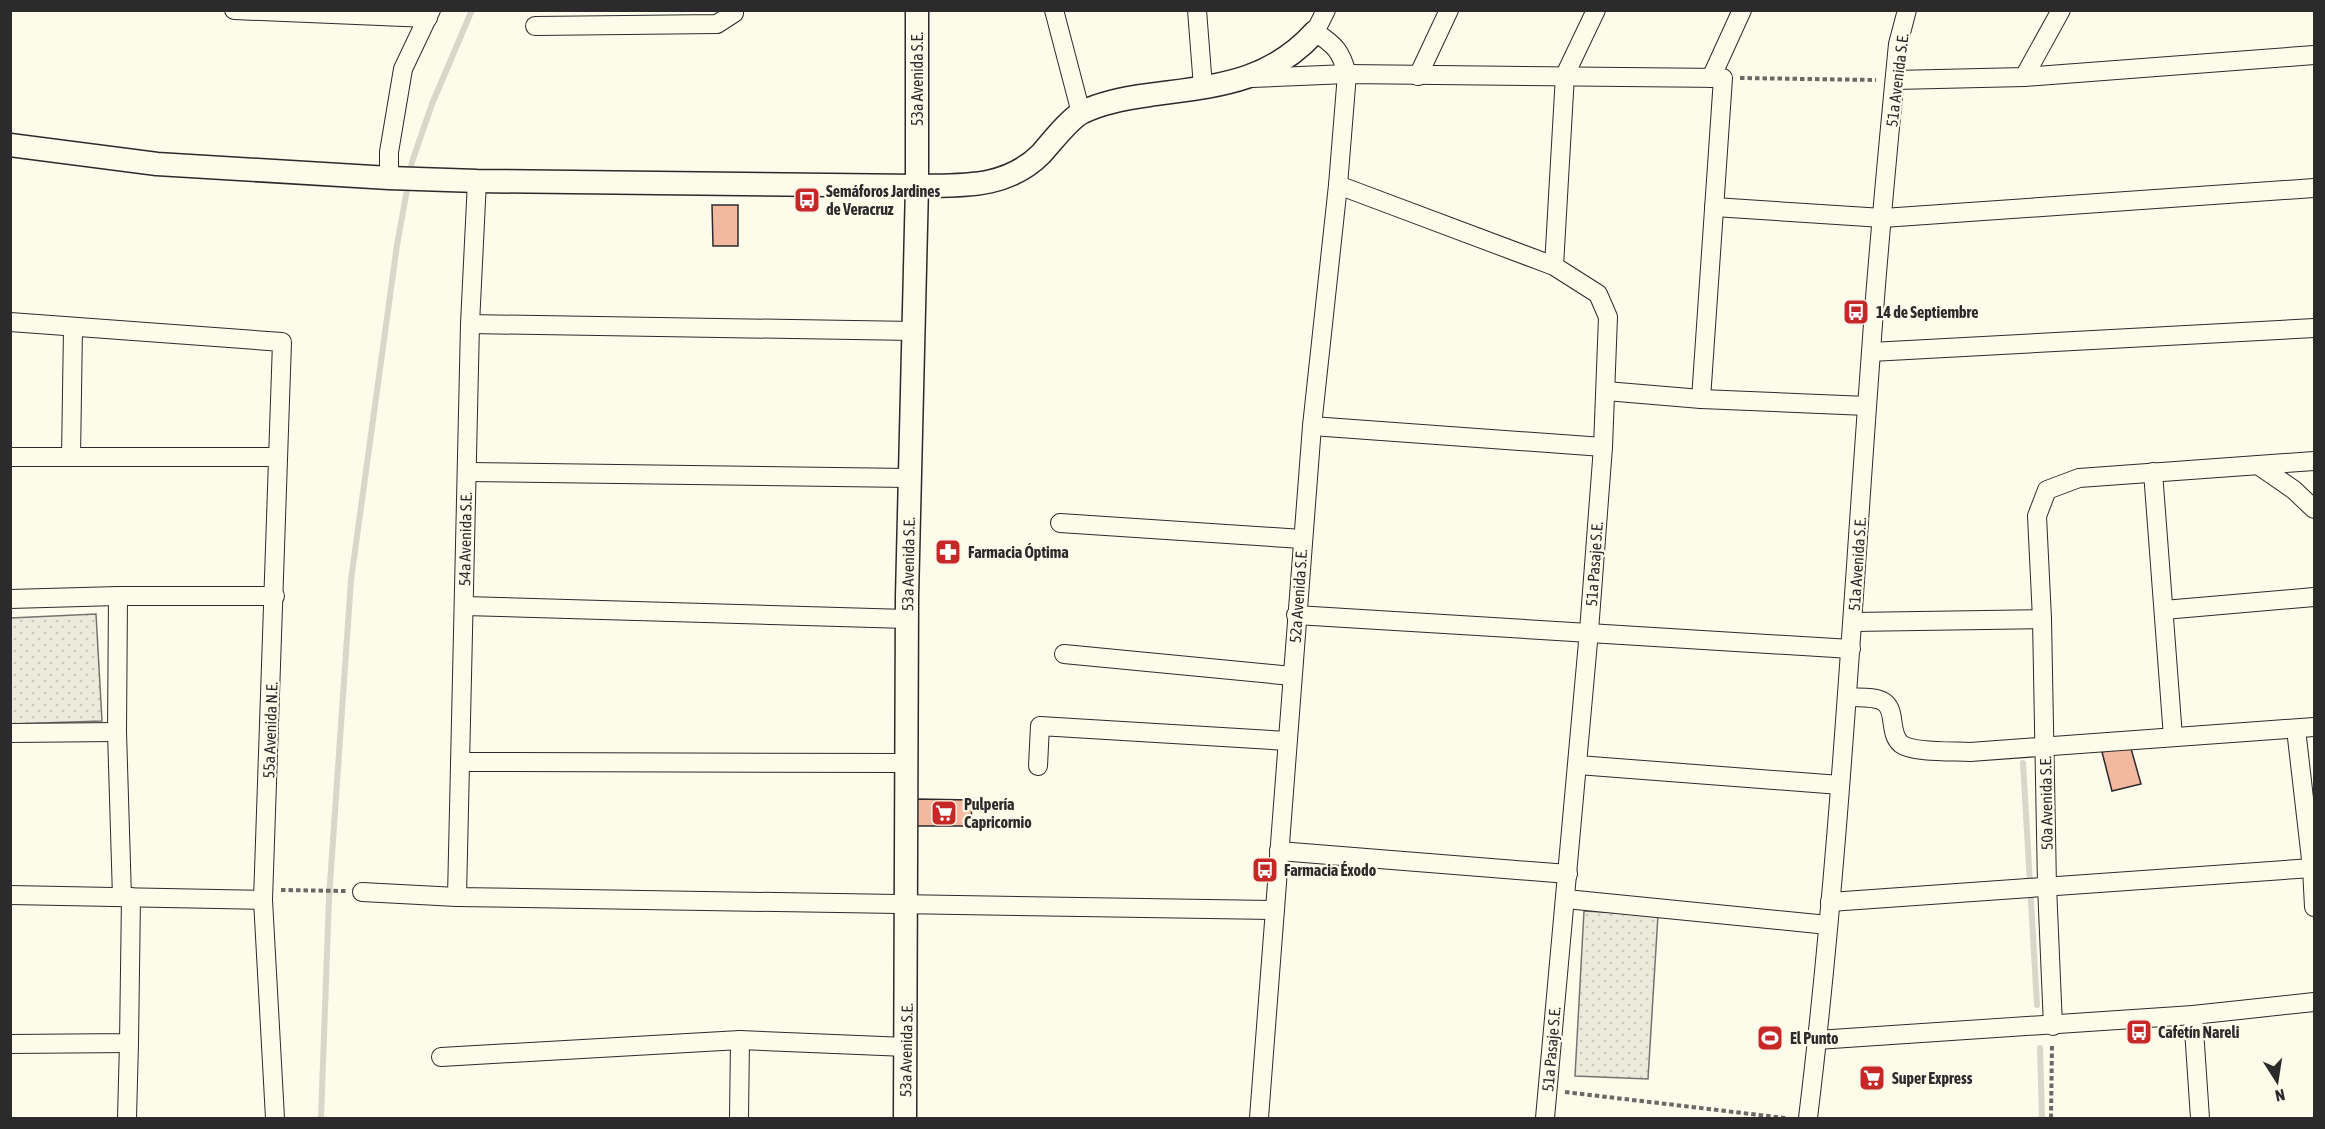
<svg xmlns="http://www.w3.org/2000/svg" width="2325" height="1129" font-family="'Asap Condensed',sans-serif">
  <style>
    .park { fill: url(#park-dots); stroke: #74746e; stroke-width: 1.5 }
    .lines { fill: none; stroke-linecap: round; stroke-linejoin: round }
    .stream { stroke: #d8d7c9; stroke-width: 6 }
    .building { fill: #f2b8a0; stroke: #2b2b2b; stroke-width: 1.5 }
    .minor-casing { stroke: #2b2b2b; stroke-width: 20 }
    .tertiary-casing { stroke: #2b2b2b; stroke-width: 25 }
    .path { stroke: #6a6964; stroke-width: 4; stroke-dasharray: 4.5 3; stroke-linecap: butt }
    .minor { stroke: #fdfbea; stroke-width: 18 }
    .tertiary { stroke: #fdfbea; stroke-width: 22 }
    .labels { text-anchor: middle; stroke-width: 4.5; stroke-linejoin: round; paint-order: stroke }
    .street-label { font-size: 16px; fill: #2b2b2b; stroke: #fdfbea }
    .poi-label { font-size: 16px; font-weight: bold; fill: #2b2b2b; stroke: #fdfbea; text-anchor: start }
  </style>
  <defs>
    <pattern id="park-dots" width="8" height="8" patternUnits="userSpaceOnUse" patternTransform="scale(1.5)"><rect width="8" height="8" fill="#ecebdb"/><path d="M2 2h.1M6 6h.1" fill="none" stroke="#cbcabc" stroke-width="1.8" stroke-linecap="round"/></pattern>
  </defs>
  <rect width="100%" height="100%" fill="#fdfbea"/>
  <!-- park -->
  <g class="park">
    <polygon points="96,614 102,721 11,724 11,618"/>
    <polygon points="1584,911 1658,915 1648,1079 1575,1076"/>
  </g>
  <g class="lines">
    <!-- stream -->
    <g class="stream">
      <polyline points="2023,763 2037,1005"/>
      <polyline points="2040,1048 2042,1118"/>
      <polyline points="321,1118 329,898 351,580 397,245 412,162 432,104 472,10"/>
    </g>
  </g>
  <!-- building -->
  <g class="building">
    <polygon points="712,205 738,205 738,246 713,246"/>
    <polygon points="2130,745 2141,784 2112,791 2102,752"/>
    <polygon points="916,799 972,800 971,826 916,826"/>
  </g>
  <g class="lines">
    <!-- minor casing -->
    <g class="minor-casing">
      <g id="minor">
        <polyline points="234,10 428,18"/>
        <polyline points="1054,10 1081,113"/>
        <polyline points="1197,10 1203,87"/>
        <polyline points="535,26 717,24 734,13 734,10"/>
        <polyline points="1418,76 1449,10"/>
        <polyline points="2024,77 2061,10"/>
        <polyline points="1252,78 1347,74 1723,78 1701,399"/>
        <polyline points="1711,78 1742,10"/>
        <polyline points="1895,80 2024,77 2314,55"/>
        <polyline points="389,178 389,152 403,69 431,10"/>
        <polyline points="1338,185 1554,266 1598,294 1608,317 1603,447 1589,631 1545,1118"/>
        <polyline points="1714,207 1883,218 2314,188"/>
        <polyline points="1554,266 1565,75 1596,10"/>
        <polyline points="10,322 282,342 263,900 275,1118"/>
        <polyline points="470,324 914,331"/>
        <polyline points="1871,352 2314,328"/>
        <polyline points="1606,391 1701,399 1867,406"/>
        <polyline points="1312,426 1603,447"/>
        <polyline points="10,457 277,457"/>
        <polyline points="71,457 73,328"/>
        <polyline points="2258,465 2294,490 2314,509"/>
        <polyline points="467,472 909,478"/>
        <polyline points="2153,472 2173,737"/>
        <polyline points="1060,523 1302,539"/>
        <polyline points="118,596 117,732 122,897"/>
        <polyline points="10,599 118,596 275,596"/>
        <polyline points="464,606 907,619"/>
        <polyline points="2164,610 2314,597"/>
        <polyline points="1296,615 1851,649"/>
        <polyline points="1853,622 2042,619"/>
        <polyline points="1064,654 1292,676"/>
        <path d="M1847,697c10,1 28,-1 37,5 13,9 4,31 17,42 12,9 53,7 69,8l344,-25"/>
        <polyline points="2296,729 2312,868 2314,907"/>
        <polyline points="10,733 117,732"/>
        <polyline points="460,762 907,763"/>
        <polyline points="1578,765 1840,785"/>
        <polyline points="1038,766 1040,726 1287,741"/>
        <polyline points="1279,851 1568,874"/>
        <polyline points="362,892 457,897 1275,910"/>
        <polyline points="10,895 263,900"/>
        <polyline points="457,897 470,324 477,181"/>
        <polyline points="1566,899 1828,925"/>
        <polyline points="1830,902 2312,868"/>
        <polyline points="2193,1015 2200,1118"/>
        <polyline points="2053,1026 2047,886 2042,619 2037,516 2047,490 2079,478 2314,461"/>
        <polyline points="1817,1040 2193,1015 2314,1002"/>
        <polyline points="10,1044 129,1043 131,897"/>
        <polyline points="441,1057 740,1040 906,1047"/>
        <polyline points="127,1118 129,1043"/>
        <polyline points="739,1118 740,1040"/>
        <path d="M1259,1118l53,-692 26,-241 9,-111c-6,-23 -12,-29 -32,-42l11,-22"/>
        <path d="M1808,1118c31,-254 44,-510 63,-766 7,-103 17,-205 27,-308l9,-34"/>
      </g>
    </g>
    <!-- tertiary casing -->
    <g class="tertiary-casing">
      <g id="tertiary">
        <path d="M10,145l147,19 232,14 88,3 440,5c45,-1 89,3 124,-32 9,-10 30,-37 42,-42 20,-10 43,-14 66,-17 64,-9 119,-11 166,-63"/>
        <polyline points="905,1118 907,597 917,186 917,10"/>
      </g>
    </g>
    <!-- path -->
    <g class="path">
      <polyline points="1740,78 1876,80"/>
      <polyline points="281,890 346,891"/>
      <polyline points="1565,1092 1785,1118"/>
      <polyline points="2051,1118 2052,1044"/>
    </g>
    <!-- minor -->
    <use href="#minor" class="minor"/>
    <!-- tertiary -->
    <use href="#tertiary" class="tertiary"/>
  </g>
  <!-- icons -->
  <defs>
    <g id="bus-square" transform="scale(1.35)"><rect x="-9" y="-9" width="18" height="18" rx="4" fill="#c62828" stroke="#fdfbea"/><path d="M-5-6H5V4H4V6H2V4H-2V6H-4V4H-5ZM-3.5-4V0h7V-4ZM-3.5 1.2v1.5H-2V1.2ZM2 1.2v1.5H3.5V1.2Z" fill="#fff"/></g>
    <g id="pharmacy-square" transform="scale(1.35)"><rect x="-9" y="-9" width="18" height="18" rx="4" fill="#c62828" stroke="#fdfbea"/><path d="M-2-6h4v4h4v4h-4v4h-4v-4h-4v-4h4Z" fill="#fff"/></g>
    <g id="supermarket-square" transform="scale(1.35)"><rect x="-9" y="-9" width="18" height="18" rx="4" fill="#c62828" stroke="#fdfbea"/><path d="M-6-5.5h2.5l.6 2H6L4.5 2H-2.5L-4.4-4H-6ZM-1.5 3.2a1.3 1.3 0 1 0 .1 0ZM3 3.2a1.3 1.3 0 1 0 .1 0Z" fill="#fff"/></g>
    <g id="stadium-square" transform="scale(1.35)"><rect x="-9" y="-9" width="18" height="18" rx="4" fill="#c62828" stroke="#fdfbea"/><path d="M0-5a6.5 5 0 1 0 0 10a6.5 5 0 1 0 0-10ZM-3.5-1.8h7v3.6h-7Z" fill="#fff"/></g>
  </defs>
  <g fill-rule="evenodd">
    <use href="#bus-square" x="807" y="200"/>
    <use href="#bus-square" x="1856" y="312"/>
    <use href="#pharmacy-square" x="948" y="552"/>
    <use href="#supermarket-square" x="944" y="813"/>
    <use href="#bus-square" x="1265" y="870"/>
    <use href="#bus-square" x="2139" y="1032"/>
    <use href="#stadium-square" x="1770" y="1038"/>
    <use href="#supermarket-square" x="1872" y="1078"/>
  </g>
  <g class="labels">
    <!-- street labels -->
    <g class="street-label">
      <text transform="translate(917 79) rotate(-90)" y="6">53a Avenida S.E.</text>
      <text transform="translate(1897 80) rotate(-83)" y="6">51a Avenida S.E.</text>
      <text transform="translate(465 539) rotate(-89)" y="6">54a Avenida S.E.</text>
      <text transform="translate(908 564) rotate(-89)" y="6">53a Avenida S.E.</text>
      <text transform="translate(1594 564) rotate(-86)" y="6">51a Pasaje S.E.</text>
      <text transform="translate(1857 564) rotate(-86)" y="6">51a Avenida S.E.</text>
      <text transform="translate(1298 596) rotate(-86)" y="6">52a Avenida S.E.</text>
      <text transform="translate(270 730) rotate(-88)" y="6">55a Avenida N.E.</text>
      <text transform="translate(2046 803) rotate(-91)" y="6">50a Avenida S.E.</text>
      <text transform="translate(1551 1049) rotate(-85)" y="6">51a Pasaje S.E.</text>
      <text transform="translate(906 1050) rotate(-89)" y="6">53a Avenida S.E.</text>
    </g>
    <!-- poi labels -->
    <g class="poi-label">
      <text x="826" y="197">Semáforos Jardines<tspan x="826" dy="18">de Veracruz</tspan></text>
      <text x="1876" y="318">14 de Septiembre</text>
      <text x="968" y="558">Farmacia Óptima</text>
      <text x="964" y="810">Pulpería<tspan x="964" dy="18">Capricornio</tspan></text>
      <text x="1284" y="876">Farmacia Éxodo</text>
      <text x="2158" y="1038">Cafetín Nareli</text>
      <text x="1790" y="1044">El Punto</text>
      <text x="1892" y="1084">Super Express</text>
    </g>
  </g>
  <!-- border -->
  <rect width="2325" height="1129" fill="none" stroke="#2b2b2b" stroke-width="24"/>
  <!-- north arrow -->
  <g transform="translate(2277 1081) rotate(168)" stroke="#fdfbea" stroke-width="4.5" paint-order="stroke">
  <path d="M0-4.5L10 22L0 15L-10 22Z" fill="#2b2b2b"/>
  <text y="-9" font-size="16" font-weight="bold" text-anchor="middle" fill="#2b2b2b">N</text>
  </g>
</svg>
